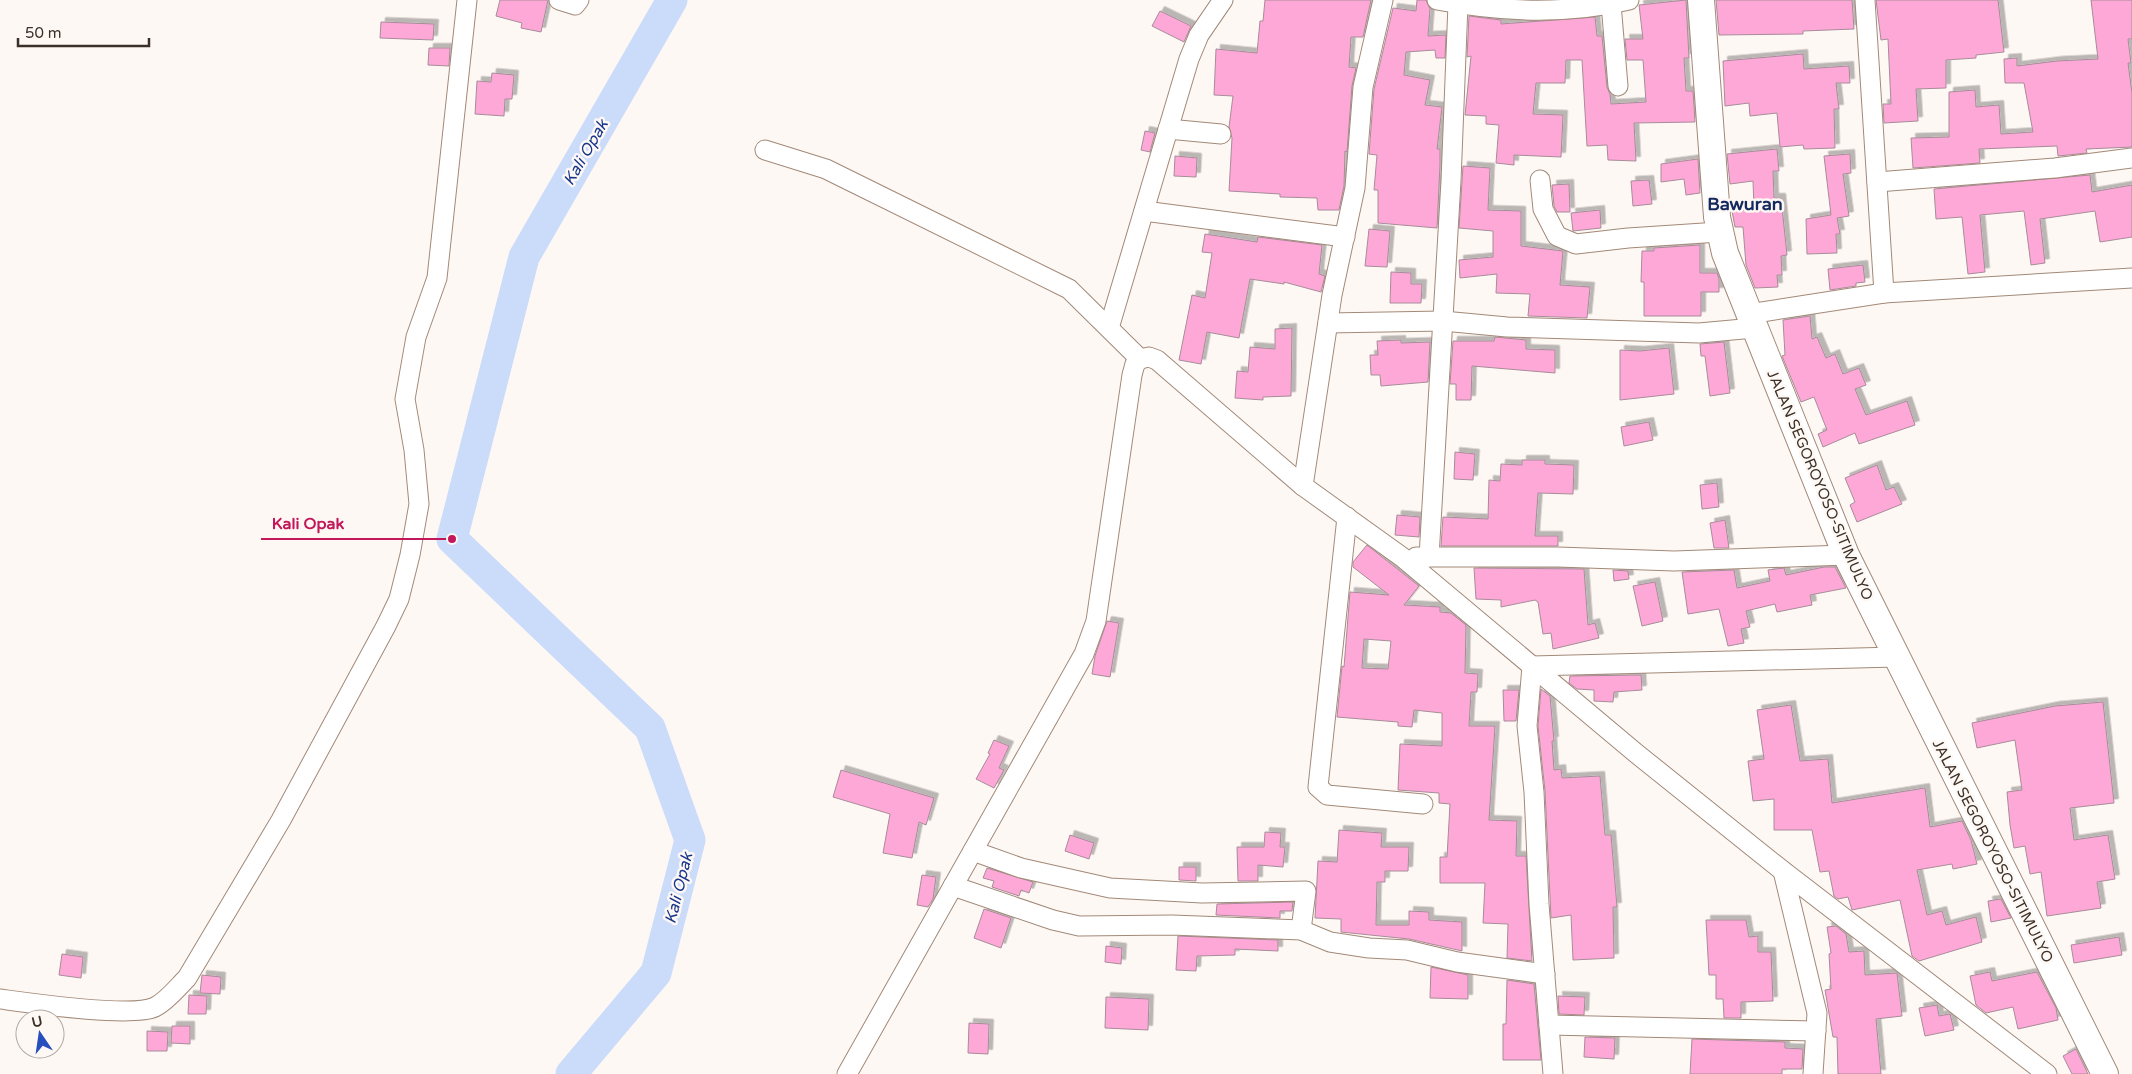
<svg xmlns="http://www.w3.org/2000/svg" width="2132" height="1074" font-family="'Varela Round',sans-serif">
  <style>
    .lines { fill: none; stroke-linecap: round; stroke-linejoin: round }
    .river { stroke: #cbdbfa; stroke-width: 31 }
    .building { fill: #fea8d7; stroke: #a78b99; fill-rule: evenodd; filter: url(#shadow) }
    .street-casing { stroke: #a28978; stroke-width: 21 }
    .secondary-casing { stroke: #a28978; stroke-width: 28 }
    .street { stroke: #fff; stroke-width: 19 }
    .secondary { stroke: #fff; stroke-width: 26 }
    .labels { text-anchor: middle; stroke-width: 5; stroke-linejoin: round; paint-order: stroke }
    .street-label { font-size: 15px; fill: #3b3029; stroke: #fef8f4 }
    .water-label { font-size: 16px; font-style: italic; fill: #16368b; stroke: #fef8f4 }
    .quarter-label { font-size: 18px; font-weight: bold; fill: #14295f; stroke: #fef8f4 }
    .leader { fill: none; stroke: #c2185b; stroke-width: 2 }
    .callout-dot { fill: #c2185b; stroke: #fef8f4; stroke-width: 2 }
    .callout-label { font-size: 16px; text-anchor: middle; font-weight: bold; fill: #c2185b; stroke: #fef8f4; stroke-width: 5; stroke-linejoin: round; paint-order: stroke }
  </style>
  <defs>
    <filter id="shadow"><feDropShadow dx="4.5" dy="-4.5" stdDeviation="0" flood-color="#0004"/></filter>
  </defs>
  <rect width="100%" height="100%" fill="#fef8f4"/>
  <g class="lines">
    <!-- river -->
    <polyline class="river" points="571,1074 656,973 690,840 650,728 452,539 524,257 672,0"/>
  </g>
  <!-- building -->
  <g class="building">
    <polygon points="500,0 548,0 541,32 521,28 522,23 496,16"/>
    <polygon points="1265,0 1371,0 1363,37 1351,37 1349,67 1356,68 1352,86 1347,152 1345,151 1344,186 1339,210 1318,210 1317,198 1280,197 1280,194 1229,191 1232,138 1229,127 1233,96 1214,95 1216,49 1257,53 1260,21 1263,21"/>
    <polygon points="1417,0 1426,0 1430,9 1428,36 1446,35 1445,58 1436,58 1435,50 1406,52 1404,75 1430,80 1425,105 1442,107 1437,149 1440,149 1440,165 1437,228 1378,223 1378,190 1374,190 1377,155 1369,154 1374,89 1393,8 1416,11"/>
    <polygon points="1686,0 1689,58 1684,58 1686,91 1693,91 1695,122 1634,123 1636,161 1608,160 1607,145 1587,146 1582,60 1566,60 1565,83 1536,83 1533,114 1563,115 1561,157 1514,155 1514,165 1496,163 1499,125 1486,124 1486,116 1465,115 1471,56 1467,57 1469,16 1501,20 1501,24 1595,17 1597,36 1602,36 1607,87 1610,94 1611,104 1646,102 1643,60 1627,60 1625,39 1643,39 1639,5"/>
    <polygon points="1716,0 1852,0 1854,29 1803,31 1803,34 1719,35"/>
    <polygon points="1876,0 1998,0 2004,52 1976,55 1976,58 1946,60 1946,88 1916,89 1918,121 1884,123 1883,104 1891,104 1888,39 1881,40"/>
    <polygon points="2091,0 2132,0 2132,39 2128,39 2131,63 2128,63 2132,93 2132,147 2086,149 2087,153 2058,156 2057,146 1979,149 1980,163 1913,168 1911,138 1949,137 1949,92 1975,90 1976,107 1999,105 2001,134 2033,132 2024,83 2005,83 2004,59 2017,58 2017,66 2057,61 2098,59"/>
    <polygon points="1160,11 1191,26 1184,42 1152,26"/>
    <polygon points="381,22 434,24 433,40 380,38"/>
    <polygon points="429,48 450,48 449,66 428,65"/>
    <polygon points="1803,54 1804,69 1849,66 1850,83 1836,83 1839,109 1834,109 1835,148 1804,149 1803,145 1780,147 1777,113 1750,116 1749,103 1725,106 1723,61"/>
    <polygon points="492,73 514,75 512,99 505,99 504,116 475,114 477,81 491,82"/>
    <polygon points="1145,131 1155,133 1150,152 1141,150"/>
    <polygon points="1777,149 1779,171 1773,171 1774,198 1781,198 1787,255 1781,256 1782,275 1777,275 1778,287 1755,288 1746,265 1743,227 1735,227 1732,211 1754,210 1753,181 1730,184 1727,154"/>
    <polygon points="1850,154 1851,173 1843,174 1849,216 1837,218 1840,234 1836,234 1837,253 1807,254 1806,219 1831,215 1824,156"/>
    <polygon points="1175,156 1197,158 1196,177 1174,176"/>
    <polygon points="1698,159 1700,193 1686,195 1684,179 1661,182 1661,164"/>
    <polygon points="1463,166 1490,168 1488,210 1521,211 1521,246 1563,251 1560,285 1590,287 1587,318 1528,316 1530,294 1496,293 1497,274 1460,278 1459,260 1493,257 1493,231 1459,228"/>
    <polygon points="2090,175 2092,192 2132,185 2132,237 2100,242 2095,211 2040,219 2045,263 2031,265 2024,211 1980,215 1985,272 1968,274 1962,217 1936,219 1934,189"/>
    <polygon points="1649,180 1652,204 1633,206 1631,181"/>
    <polygon points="1569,184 1570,212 1557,212 1554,206 1552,185"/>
    <polygon points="1600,210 1601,228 1573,231 1571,213"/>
    <polygon points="1369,229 1390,231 1387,267 1365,266"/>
    <polygon points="1205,234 1257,242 1258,237 1322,245 1319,274 1325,276 1321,292 1284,282 1284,284 1250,279 1239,338 1207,332 1201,364 1179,360 1192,295 1205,298 1212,253 1202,252"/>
    <polygon points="1700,245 1700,273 1717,273 1719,279 1719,292 1701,292 1701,316 1644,316 1644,282 1641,282 1642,251 1654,251 1654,248"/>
    <polygon points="1863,265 1865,282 1856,283 1856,286 1830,290 1828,269"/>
    <polygon points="1391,272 1411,273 1411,284 1422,284 1421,303 1390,303"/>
    <polygon points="1810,316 1812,339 1817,337 1826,358 1835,354 1843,374 1859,368 1866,385 1855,389 1866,415 1907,401 1915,425 1859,444 1855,433 1823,447 1818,434 1827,430 1814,397 1801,402 1782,356 1785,355 1783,320"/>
    <polygon points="1292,328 1291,396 1263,397 1263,400 1235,398 1237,371 1248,372 1250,347 1275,349 1275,329"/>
    <polygon points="1495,337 1526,340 1526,349 1555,350 1555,373 1472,366 1471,400 1456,400 1456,384 1450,384 1453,341 1494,341"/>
    <polygon points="1401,340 1401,343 1430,342 1428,382 1381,386 1380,375 1371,375 1370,355 1378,355 1377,341"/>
    <polygon points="1724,342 1730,393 1710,396 1705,356 1701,356 1700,344"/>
    <polygon points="1669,348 1674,394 1620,400 1620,350 1640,351"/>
    <polygon points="1649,422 1653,440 1624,446 1621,427"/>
    <polygon points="1455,452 1475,454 1473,480 1454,479"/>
    <polygon points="1522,460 1545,460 1545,464 1574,465 1573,494 1538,493 1535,536 1558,536 1558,546 1441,546 1443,517 1488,519 1489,480 1500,481 1501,464 1522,465"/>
    <polygon points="1877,465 1886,490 1894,487 1902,504 1857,522 1850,505 1855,502 1845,478"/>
    <polygon points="1717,483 1719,507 1702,509 1700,485"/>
    <polygon points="1397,515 1420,517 1419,537 1395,535"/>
    <polygon points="1725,520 1729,548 1714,548 1710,523"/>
    <path d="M1367,545l52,41 -15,19 36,2v5l11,1 15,12 -1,48 13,1 -1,18h-6l-2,34h26l-6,94 28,1 -1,35h10l6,105 -25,-3 1,-34 -25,-1 2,-40h-45v-26h7l3,-53 -11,-1v-10l-41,-3 2,-46 42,2v-33l-28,-3 -2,17 -14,-1v-4l-61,-5 5,-51 2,1 6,-75 39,3 -36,-28v-5zM1364,639l27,2 -3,28 -26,-1z"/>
    <polygon points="1824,567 1835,567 1846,588 1810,595 1812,605 1777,612 1775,604 1746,611 1750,627 1741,629 1744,643 1728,646 1719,609 1688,614 1682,572 1734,570 1737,588 1770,581 1768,570 1784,568 1786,575"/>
    <polygon points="1474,568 1584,569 1588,625 1595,623 1599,638 1553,649 1551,633 1543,634 1538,602 1535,600 1501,607 1501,600 1476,599"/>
    <polygon points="1613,570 1628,571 1629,579 1614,581"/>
    <polygon points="1655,582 1663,621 1642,626 1633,586"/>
    <polygon points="1107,621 1119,623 1110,677 1092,674 1095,656"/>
    <polygon points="1641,675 1642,690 1614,692 1613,702 1594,701 1594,690 1577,689 1569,683 1570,676"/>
    <polygon points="1541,689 1550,696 1554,741 1552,741 1554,770 1561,769 1562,778 1600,776 1605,835 1611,835 1617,907 1613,907 1614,958 1573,960 1571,915 1551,918 1545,791 1538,726"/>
    <polygon points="1503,690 1519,690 1516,721 1504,721"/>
    <polygon points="2103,702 2114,803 2070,808 2074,840 2108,835 2115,879 2097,882 2101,908 2047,916 2041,872 2030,874 2025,846 2014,848 2010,825 2007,792 2022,790 2015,740 1977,748 1972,723 2055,706"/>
    <polygon points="1791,705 1800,761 1828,759 1832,803 1925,788 1930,827 1962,821 1971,840 1977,864 1953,869 1952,864 1917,870 1927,915 1942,911 1946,925 1976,917 1982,942 1919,961 1912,956 1900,900 1852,910 1848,897 1838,899 1834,896 1829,871 1820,872 1812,830 1774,830 1774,799 1753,801 1748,761 1764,759 1757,710"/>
    <polygon points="994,740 1009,746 999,768 1004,770 994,788 976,779 990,754 988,753"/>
    <polygon points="841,770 934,798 926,825 919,822 912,858 883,853 890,814 833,797"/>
    <polygon points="1339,830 1382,833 1381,847 1409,847 1408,871 1385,871 1385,882 1377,882 1376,925 1409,925 1409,911 1429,912 1429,920 1462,922 1462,951 1409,939 1341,932 1341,919 1315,918 1318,861 1337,862"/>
    <polygon points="1265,832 1281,833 1280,847 1285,847 1283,867 1258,865 1258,881 1238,881 1237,847 1264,847"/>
    <polygon points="1070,835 1094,843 1089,859 1065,851"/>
    <polygon points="1179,867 1196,867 1196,881 1179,880"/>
    <polygon points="987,868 1033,882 1029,893 1021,890 1019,896 992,887 994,881 983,878"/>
    <polygon points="922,875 936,877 933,899 928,907 917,905"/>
    <polygon points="2001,899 2011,918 1991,922 1988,901"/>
    <polygon points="1293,902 1292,911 1280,911 1280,918 1216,915 1217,904"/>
    <polygon points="984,909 1011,918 1001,948 974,938"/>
    <polygon points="1706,920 1746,920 1749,937 1758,936 1758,952 1771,952 1773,1001 1741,1002 1741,1018 1724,1018 1723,999 1716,999 1716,975 1709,975"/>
    <polygon points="1836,926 1846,934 1849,952 1864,951 1865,975 1897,973 1902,1016 1876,1019 1881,1074 1838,1074 1837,1037 1833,1037 1825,990 1831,989 1829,954 1831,953 1827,927"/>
    <polygon points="1178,936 1278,940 1278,951 1235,949 1235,955 1197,956 1196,971 1176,970"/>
    <polygon points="2119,937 2122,955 2074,963 2071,945"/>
    <polygon points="1106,946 1122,948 1121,964 1105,962"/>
    <polygon points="62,954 83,957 81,978 59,975"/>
    <polygon points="1431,967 1468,975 1468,999 1430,998"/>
    <polygon points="1990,972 1992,981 2037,972 2056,1008 2058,1020 2018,1029 2013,1007 1986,1013 1976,1005 1970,976"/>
    <polygon points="202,975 221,977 220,994 200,993"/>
    <polygon points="1507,980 1534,984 1541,1060 1503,1060 1503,1024 1506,1024"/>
    <polygon points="189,995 207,996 206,1014 188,1014"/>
    <polygon points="1558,996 1585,997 1584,1015 1559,1014"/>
    <polygon points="1106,997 1149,999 1148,1030 1105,1028"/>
    <polygon points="1937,1005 1939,1016 1950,1014 1954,1030 1925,1036 1919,1008"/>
    <polygon points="969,1023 989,1024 988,1054 968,1053"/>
    <polygon points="172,1026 190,1026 190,1044 171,1043"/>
    <polygon points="147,1031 168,1032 167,1051 147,1051"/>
    <polygon points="1585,1037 1615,1038 1614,1059 1584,1057"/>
    <polygon points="1692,1039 1785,1042 1785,1048 1803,1049 1802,1069 1782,1069 1782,1074 1690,1074"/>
    <polygon points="2076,1049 2088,1074 2072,1074 2063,1056"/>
  </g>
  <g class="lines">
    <!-- street casing -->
    <g class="street-casing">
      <g id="street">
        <polyline points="559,0 575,5 579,0"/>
        <path d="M1437,0c63,12 129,15 192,0"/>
        <polyline points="1865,0 1884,293"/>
        <polyline points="1611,4 1618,86"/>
        <polyline points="1168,129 1221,134"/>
        <polyline points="765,150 826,169 1069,289 1140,359"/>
        <polyline points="1540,180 1543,209 1557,236 1576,244 1628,238 1719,232"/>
        <polyline points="1877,182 2055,168 2132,158"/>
        <polyline points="1144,211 1345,237"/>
        <polyline points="1749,314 1884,293 2132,278"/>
        <polyline points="1328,323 1443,321 1507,327 1699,333 1754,328"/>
        <polyline points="1109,328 1189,59 1199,35 1223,0"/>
        <polyline points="1303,486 1332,295 1355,188 1363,87 1383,0"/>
        <polyline points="1347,517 1318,787 1327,795 1423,804"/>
        <polyline points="1416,557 1558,557 1674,561 1846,555"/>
        <polyline points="1429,557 1451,181 1458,4"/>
        <polyline points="973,851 1021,868 1110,888 1202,893 1306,891 1301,930"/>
        <polyline points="1783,871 1817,1013 1813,1074"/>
        <polyline points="953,886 1053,920 1079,926 1172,925 1301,930 1330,942 1369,948 1407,950 1457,962 1545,974"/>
        <path d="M0,999c30,4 132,19 155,8 12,-6 22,-19 32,-29l94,-158 105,-194 13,-27 11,-44 9,-51 -5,-54 -9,-51 11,-62 21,-59 30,-278"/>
        <polyline points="1549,1025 1816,1031"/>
        <polyline points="847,1074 1084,654 1096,621 1132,375 1135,364 1140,359 1149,357 1157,360 1303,486 1402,557 1637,754 1783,871 2047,1074"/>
        <polyline points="1553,1074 1539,904 1534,792 1527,726 1532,666 1896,657"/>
      </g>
    </g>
    <!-- secondary casing -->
    <g class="secondary-casing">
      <polyline id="secondary" points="1701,0 1717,217 1725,253 1846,555 2105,1074"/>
    </g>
    <!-- street -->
    <use href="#street" class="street"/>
    <!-- secondary -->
    <use href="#secondary" class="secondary"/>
  </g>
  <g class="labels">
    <!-- street labels -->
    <g class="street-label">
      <text transform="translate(1820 485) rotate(67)" y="5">JALAN SEGOROYOSO-SITIMULYO</text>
      <text transform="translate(1993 851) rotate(63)" y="5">JALAN SEGOROYOSO-SITIMULYO</text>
    </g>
    <!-- water labels -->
    <g class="water-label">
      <text transform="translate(585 152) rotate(-60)" y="6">Kali Opak</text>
      <text transform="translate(678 888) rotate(-76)" y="6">Kali Opak</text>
    </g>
    <!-- quarter labels -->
    <g class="quarter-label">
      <text x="1745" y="210">Bawuran</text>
    </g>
  </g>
  <!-- callouts -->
  <path class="leader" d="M452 539L354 539H261"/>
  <circle class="callout-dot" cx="452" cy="539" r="5"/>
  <g class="callout-label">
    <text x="308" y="529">Kali Opak</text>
  </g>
  <!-- north arrow -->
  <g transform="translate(40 1034) rotate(347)"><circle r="24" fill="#fef8f4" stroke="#b0a8a3"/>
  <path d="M0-4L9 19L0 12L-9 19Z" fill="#264ebd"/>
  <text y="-8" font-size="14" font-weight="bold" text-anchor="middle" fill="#3b3029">U</text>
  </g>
  <!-- scale -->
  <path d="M18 38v8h131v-8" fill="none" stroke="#3b3029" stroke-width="2.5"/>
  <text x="25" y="38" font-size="15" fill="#3b3029" stroke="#fef8f4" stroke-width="4" paint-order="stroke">50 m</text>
</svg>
